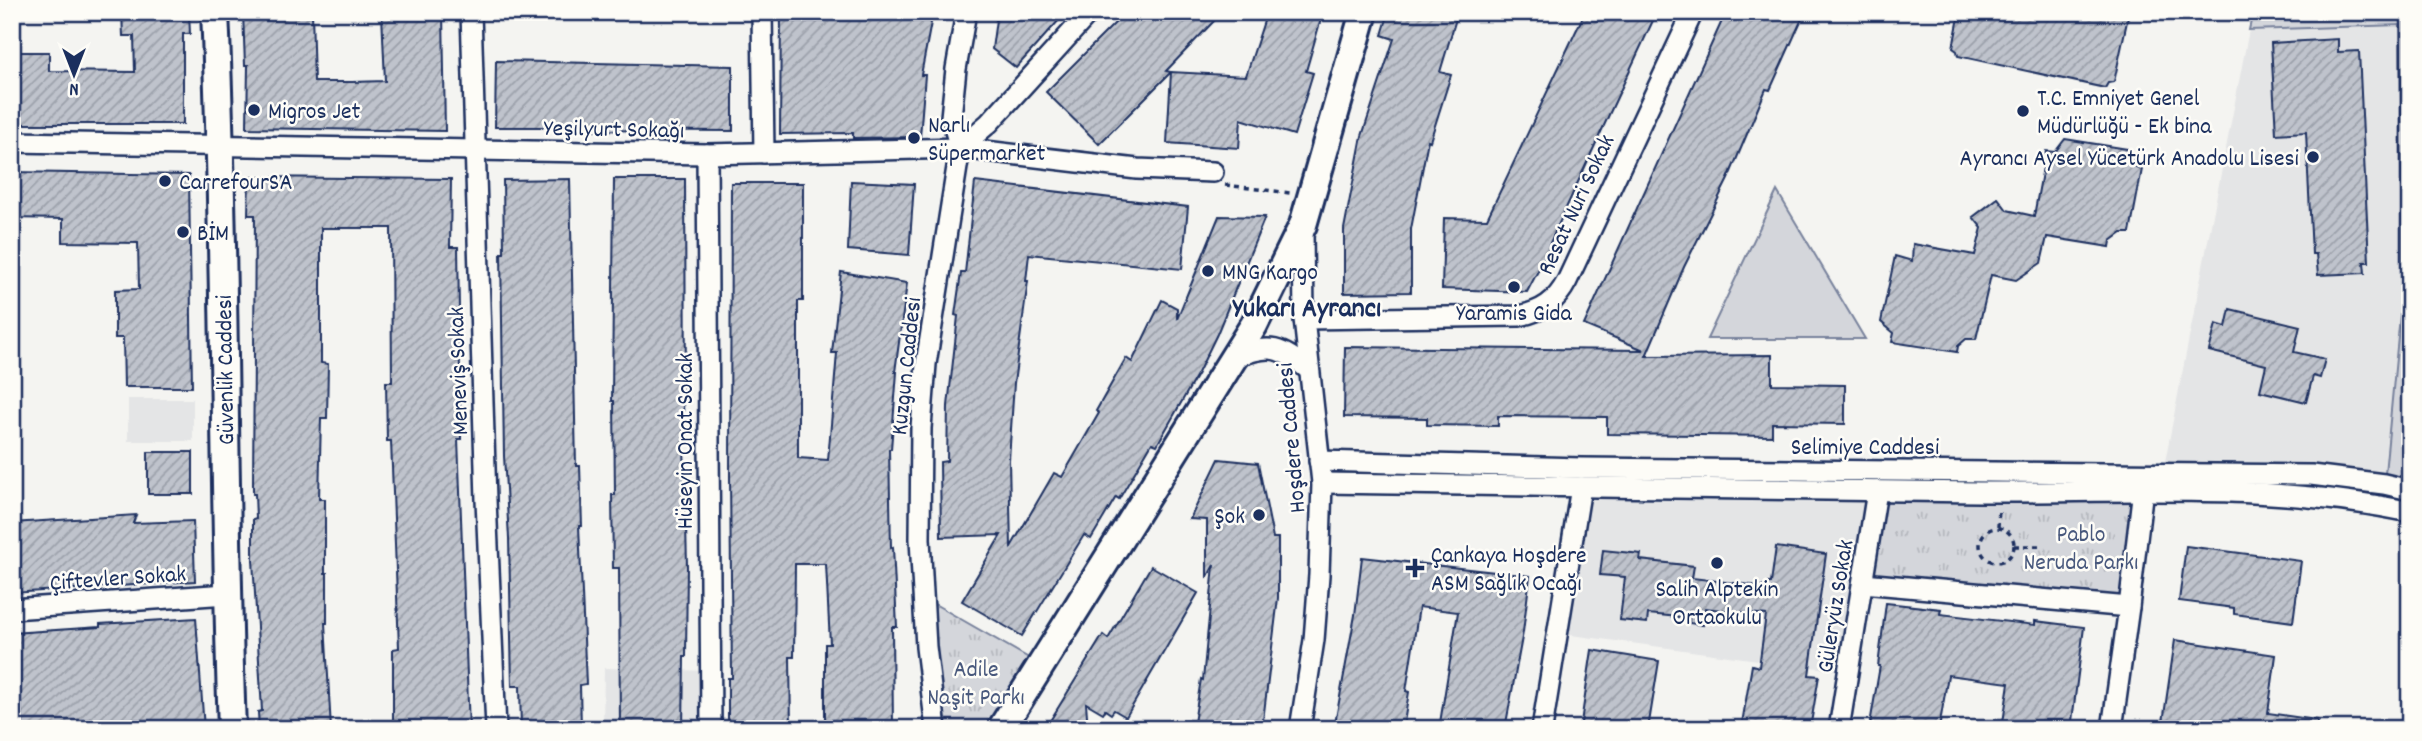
<svg xmlns="http://www.w3.org/2000/svg" width="2422" height="741" font-family="Dekko,sans-serif">
  <style>
    .built { fill: #e4e5e6 }
    .grass { fill: #d4d6db; stroke: #78829c; stroke-width: 2 }
    .park { fill: url(#park-tufts); stroke: #78829c; stroke-width: 2 }
    .building { fill: url(#building-hatch); stroke: #1b2f5e; stroke-width: 2 }
    .lines { fill: none; stroke-linecap: round; stroke-linejoin: round }
    .minor-casing { stroke: #1b2f5e; stroke-width: 24 }
    .secondary-casing { stroke: #1b2f5e; stroke-width: 32 }
    .path { stroke: #1b2f5e; stroke-width: 3.5; stroke-dasharray: 5 5; stroke-linecap: butt }
    .minor { stroke: #fdfcf7; stroke-width: 19 }
    .secondary { stroke: #fdfcf7; stroke-width: 26 }
    .poi-dot { fill: #1b2f5e; stroke: #fdfcf7; stroke-width: 2.5 }
    .labels { text-anchor: middle; stroke-width: 5; stroke-linejoin: round; paint-order: stroke }
    .poi-label { font-size: 24px; fill: #1b2f5e; stroke: #fdfcf7; text-anchor: start }
    .street-label { font-size: 24px; fill: #1b2f5e; stroke: #fdfcf7 }
    .park-label { font-size: 24px; fill: #49597d; stroke: #fdfcf7 }
    .quarter-label { font-size: 28px; font-weight: bold; fill: #1b2f5e; stroke: #fdfcf7 }
  </style>
  <defs>
    <pattern id="park-tufts" width="24" height="20" patternUnits="userSpaceOnUse" patternTransform="scale(1.75)"><rect width="24" height="20" fill="#d4d6db"/><path d="M3 7l-1-3M5 7V3M7 7l1-3M15 17l-1-3M17 17v-4M19 17l1-3" fill="none" stroke="#b5b8be"/></pattern>
    <pattern id="building-hatch" width="6" height="6" patternUnits="userSpaceOnUse" patternTransform="scale(1.75)"><rect width="6" height="6" fill="#bfc3cc"/><path d="M-1 1l2-2M0 6l6-6M5 7l2-2" fill="none" stroke="#9a9fa9"/></pattern>
  </defs>
  <rect width="100%" height="100%" fill="#f4f4f1"/>
  <filter id="ink" filterUnits="userSpaceOnUse"><feTurbulence type="fractalNoise" baseFrequency=".0143" numOctaves="2"/><feDisplacementMap in="SourceGraphic" scale="14" xChannelSelector="R" yChannelSelector="G"/><feConvolveMatrix kernelMatrix="1 2 1 2 8 2 1 2 1" color-interpolation-filters="sRGB"/></filter>
  <g filter="url(#ink)">
    <!-- built -->
    <g class="built">
      <polygon points="2400,25 2403,284 2384,484 2163,472 2249,30"/>
      <rect x="128" y="399" width="65" height="42"/>
      <polygon points="1581,487 1877,491 1848,672 1556,633"/>
      <polygon points="604,668 710,671 711,729 603,729"/>
    </g>
    <!-- grass -->
    <g class="grass">
      <polygon points="2253,12 2410,12 2410,490 2384,484 2403,284 2400,25 2249,30"/>
      <polygon points="1777,191 1865,339 1707,339"/>
    </g>
    <!-- park -->
    <g class="park">
      <polygon points="1877,491 2145,491 2129,607 1863,583"/>
      <polygon points="924,598 1041,665 1001,729 936,729"/>
    </g>
    <!-- building -->
    <g class="building">
      <polygon points="122,12 189,12 190,34 183,34 183,124 12,124 12,52 49,52 49,71 135,72 134,36 123,36"/>
      <polygon points="243,12 312,12 314,82 352,82 385,81 382,14 443,12 445,131 247,128 248,65 245,65"/>
      <polygon points="781,12 933,12 921,75 925,75 920,137 853,138 853,133 780,134"/>
      <polygon points="997,12 1052,12 1060,19 1016,68 992,49"/>
      <polygon points="1126,12 1204,12 1214,21 1166,71 1171,72 1099,144 1046,92"/>
      <polygon points="1267,12 1323,12 1306,71 1313,73 1294,135 1241,119 1239,148 1167,143 1171,72 1246,76"/>
      <polygon points="1389,12 1458,12 1440,72 1451,75 1430,141 1428,140 1411,229 1411,292 1344,293 1344,229 1362,136 1394,39 1382,35"/>
      <polygon points="1585,12 1657,12 1613,106 1549,245 1551,246 1527,292 1442,289 1444,218 1487,219"/>
      <polygon points="1726,12 1805,12 1770,90 1766,89 1728,179 1684,267 1646,356 1772,355 1772,384 1845,385 1845,424 1772,423 1772,436 1700,435 1607,434 1607,417 1498,416 1498,426 1427,425 1427,418 1344,417 1345,347 1644,350 1584,325"/>
      <polygon points="1960,12 2129,12 2114,82 2108,83 2105,88 1958,56 1957,51 1953,48"/>
      <polygon points="2338,39 2338,52 2359,51 2369,262 2364,262 2365,273 2318,275 2316,254 2312,254 2306,132 2276,134 2271,43"/>
      <polygon points="496,61 733,66 733,131 554,130 554,127 495,127"/>
      <polygon points="2065,139 2127,149 2136,167 2142,169 2130,233 2122,233 2111,241 2110,247 2047,237 2041,263 2016,280 1991,275 1976,339 1966,339 1958,346 1957,352 1892,342 1894,333 1881,322 1895,256 1912,261 1913,244 1975,255 1982,228 1973,217 1998,198 2007,210 2034,216 2046,151 2055,152"/>
      <polygon points="12,172 189,175 192,387 124,387 123,338 115,338 115,290 139,289 138,243 63,242 63,219 12,218"/>
      <polygon points="249,177 451,179 450,247 458,247 461,439 458,439 469,729 393,729 393,649 399,648 391,441 387,441 386,382 392,382 391,228 321,228 321,363 328,364 327,418 321,418 319,499 325,499 325,573 327,573 327,623 325,623 331,729 259,729 258,712 262,711 253,560 253,519 256,518 255,494 253,494 253,486 255,215 248,215"/>
      <polygon points="570,179 576,466 580,466 582,526 579,526 586,684 580,685 581,729 521,729 520,686 512,686 509,538 504,456 501,253 504,253 503,180"/>
      <polygon points="614,179 685,179 686,401 683,401 687,566 686,657 684,657 683,729 620,729 619,568 613,568 612,495 615,495 614,401 612,401"/>
      <polygon points="851,181 914,184 909,255 848,250"/>
      <polygon points="975,182 1188,207 1182,269 1029,254 1026,281 1028,281 1014,383 1009,460 1011,547 1054,473 1062,477 1099,413 1096,411 1126,358 1132,362 1162,300 1177,308 1177,319 1219,216 1265,217 1217,334 1198,373 1157,445 1152,443 1119,499 1116,497 1091,539 1084,535 1022,636 962,601 1001,535 941,537 940,462 947,461 948,406 958,316 955,315 961,273 965,273"/>
      <polygon points="731,183 803,183 803,301 798,301 798,458 828,460 837,353 832,353 841,272 907,283 895,372 897,372 891,449 889,449 891,548 893,547 897,627 892,627 893,728 825,729 825,644 830,644 826,564 795,564 794,657 790,657 791,729 728,729 728,678 732,678 730,476"/>
      <polygon points="2230,309 2300,326 2294,352 2325,359 2320,378 2313,376 2306,402 2260,391 2266,365 2209,351 2216,324 2226,327"/>
      <rect x="148" y="452" width="45" height="42"/>
      <polygon points="1219,459 1258,463 1273,538 1278,538 1278,598 1262,729 1193,729 1201,679 1203,680 1214,565 1207,578 1207,520 1190,519"/>
      <polygon points="136,515 133,523 193,521 195,581 12,593 12,523"/>
      <polygon points="2186,546 2301,561 2293,622 2234,614 2234,608 2179,601"/>
      <polygon points="1776,547 1826,554 1809,675 1819,676 1810,729 1741,729 1752,665 1759,667 1766,615 1705,608 1703,625 1689,623 1689,618 1648,614 1647,623 1620,620 1625,577 1600,575 1603,550 1641,554 1640,560 1694,566 1692,578 1767,587 1768,583 1771,583"/>
      <polygon points="1362,557 1530,576 1523,632 1505,729 1439,729 1458,612 1419,607 1406,691 1409,692 1403,729 1334,729 1355,615"/>
      <polygon points="1151,566 1198,593 1126,717 1114,710 1111,714 1105,710 1103,713 1086,703 1088,729 1045,729 1103,635 1108,639"/>
      <polygon points="1886,603 1941,609 1940,614 2035,625 2035,621 2084,627 2071,729 2002,729 2009,683 1948,675 1939,729 1902,729 1870,724 1880,666 1878,666"/>
      <polygon points="196,618 204,729 12,729 12,633 100,627 100,624"/>
      <polygon points="2175,640 2276,655 2268,713 2317,720 2317,729 2162,729"/>
      <polygon points="1592,650 1659,661 1648,729 1580,729"/>
    </g>
    <g class="lines">
      <!-- minor casing -->
      <g class="minor-casing">
        <g id="minor">
          <polyline points="471,12 486,500 496,729"/>
          <polyline points="762,12 764,153"/>
          <polyline points="12,142 707,154 960,148 1137,169 1213,172"/>
          <polyline points="960,148 989,123 1090,12"/>
          <polyline points="707,154 711,729"/>
          <path d="M1304,319l215,-3c24,-5 37,-14 48,-35l126,-269"/>
          <path d="M1236,357c36,-14 43,-10 73,13"/>
          <polyline points="1319,461 1581,468 2311,475 2384,484 2410,490"/>
          <path d="M1322,483c219,3 438,7 657,9 142,1 291,-10 431,20"/>
          <polyline points="1863,583 2129,607"/>
          <polyline points="12,609 227,594"/>
          <polyline points="936,729 926,647 920,539 921,428 926,364 960,148 951,117 956,69 966,12"/>
          <polyline points="1300,729 1314,640 1319,575 1322,483 1304,319 1303,230"/>
          <polyline points="1542,729 1581,487"/>
          <polyline points="1839,729 1877,491"/>
          <polyline points="2112,729 2129,607 2144,480"/>
        </g>
      </g>
      <!-- secondary casing -->
      <g class="secondary-casing">
        <g id="secondary">
          <path d="M215,12c11,239 8,478 17,717"/>
          <polyline points="1001,729 1254,325 1303,225 1364,12"/>
        </g>
      </g>
      <!-- path -->
      <g class="path">
        <polyline points="1225,185 1290,193"/>
        <polyline points="1998,527 1999,508"/>
        <circle cx="1997" cy="545" r="17"/>
        <polyline points="2014,546 2044,546"/>
      </g>
      <!-- minor -->
      <use href="#minor" class="minor"/>
      <!-- secondary -->
      <use href="#secondary" class="secondary"/>
    </g>
  </g>
  <!-- markers -->
  <g class="poi-dot">
    <circle cx="254" cy="110" r="7"/>
    <circle cx="2023" cy="111" r="7"/>
    <circle cx="914" cy="138" r="7"/>
    <circle cx="2313" cy="157" r="7"/>
    <circle cx="165" cy="181" r="7"/>
    <circle cx="183" cy="232" r="7"/>
    <circle cx="1208" cy="271" r="7"/>
    <circle cx="1514" cy="287" r="7"/>
    <circle cx="1259" cy="515" r="7"/>
    <circle cx="1717" cy="563" r="7"/>
    <path d="M1411.5 557.5h7v7h7v7h-7v7h-7v-7h-7v-7h7z"/>
  </g>
  <g class="labels">
    <!-- poi labels -->
    <g class="poi-label">
      <text x="2037" y="105">T.C. Emniyet Genel<tspan x="2037" dy="28">Müdürlüğü - Ek bina</tspan></text>
      <text x="268" y="118">Migros Jet</text>
      <text x="928" y="132">Narlı<tspan x="928" dy="28">Süpermarket</tspan></text>
      <text x="2299" y="165" text-anchor="end">Ayrancı Aysel Yücetürk Anadolu Lisesi</text>
      <text x="179" y="189">CarrefourSA</text>
      <text x="197" y="240">BİM</text>
      <text x="1222" y="279">MNG Kargo</text>
      <text x="1514" y="320" text-anchor="middle">Yaramis Gida</text>
      <text x="1245" y="523" text-anchor="end">Şok</text>
      <text x="1431" y="562">Çankaya Hoşdere<tspan x="1431" dy="28">ASM Sağlık Ocağı</tspan></text>
      <text x="1717" y="596" text-anchor="middle">Salih Alptekin<tspan x="1717" dy="28">Ortaokulu</tspan></text>
    </g>
    <!-- street labels -->
    <g class="street-label">
      <text transform="translate(614 128) rotate(1)" y="8">Yeşilyurt Sokağı</text>
      <text transform="translate(1575 204) rotate(-65)" y="8">Resat Nuri Sokak</text>
      <text transform="translate(905 366) rotate(-84)" y="8">Kuzgun Caddesi</text>
      <text transform="translate(224 370) rotate(-91)" y="8">Güvenlik Caddesi</text>
      <text transform="translate(457 371) rotate(-92)" y="8">Meneviş Sokak</text>
      <text transform="translate(1290 438) rotate(-95)" y="8">Hoşdere Caddesi</text>
      <text transform="translate(684 441) rotate(-90)" y="8">Hüseyin Onat Sokak</text>
      <text x="1865" y="454">Selimiye Caddesi</text>
      <text transform="translate(118 577) rotate(-4)" y="8">Çiftevler Sokak</text>
      <text transform="translate(1834 606) rotate(-81)" y="8">Güleryüz Sokak</text>
    </g>
    <!-- park labels -->
    <g class="park-label">
      <text x="2081" y="541">Pablo<tspan x="2081" dy="28">Neruda Parkı</tspan></text>
      <text x="976" y="676">Adile<tspan x="976" dy="28">Naşit Parkı</tspan></text>
    </g>
    <!-- quarter labels -->
    <g class="quarter-label">
      <text x="1307" y="316">Yukarı Ayrancı</text>
    </g>
  </g>
  <!-- margin -->
  <rect width="2422" height="741" fill="none" stroke="#fdfcf7" stroke-width="42"/>
  <rect x="21" y="21" width="2380" height="699" fill="none" stroke="#1b2f5e" stroke-width="2.5" filter="url(#ink)"/>
  <!-- north arrow -->
  <g transform="translate(74 74) rotate(180)" stroke="#fdfcf7" stroke-width="5" paint-order="stroke">
  <path d="M0-5L12 26L0 18L-12 26Z" fill="#1b2f5e"/>
  <text y="-10" font-size="19" font-weight="bold" text-anchor="middle" fill="#1b2f5e">N</text>
  </g>
</svg>
